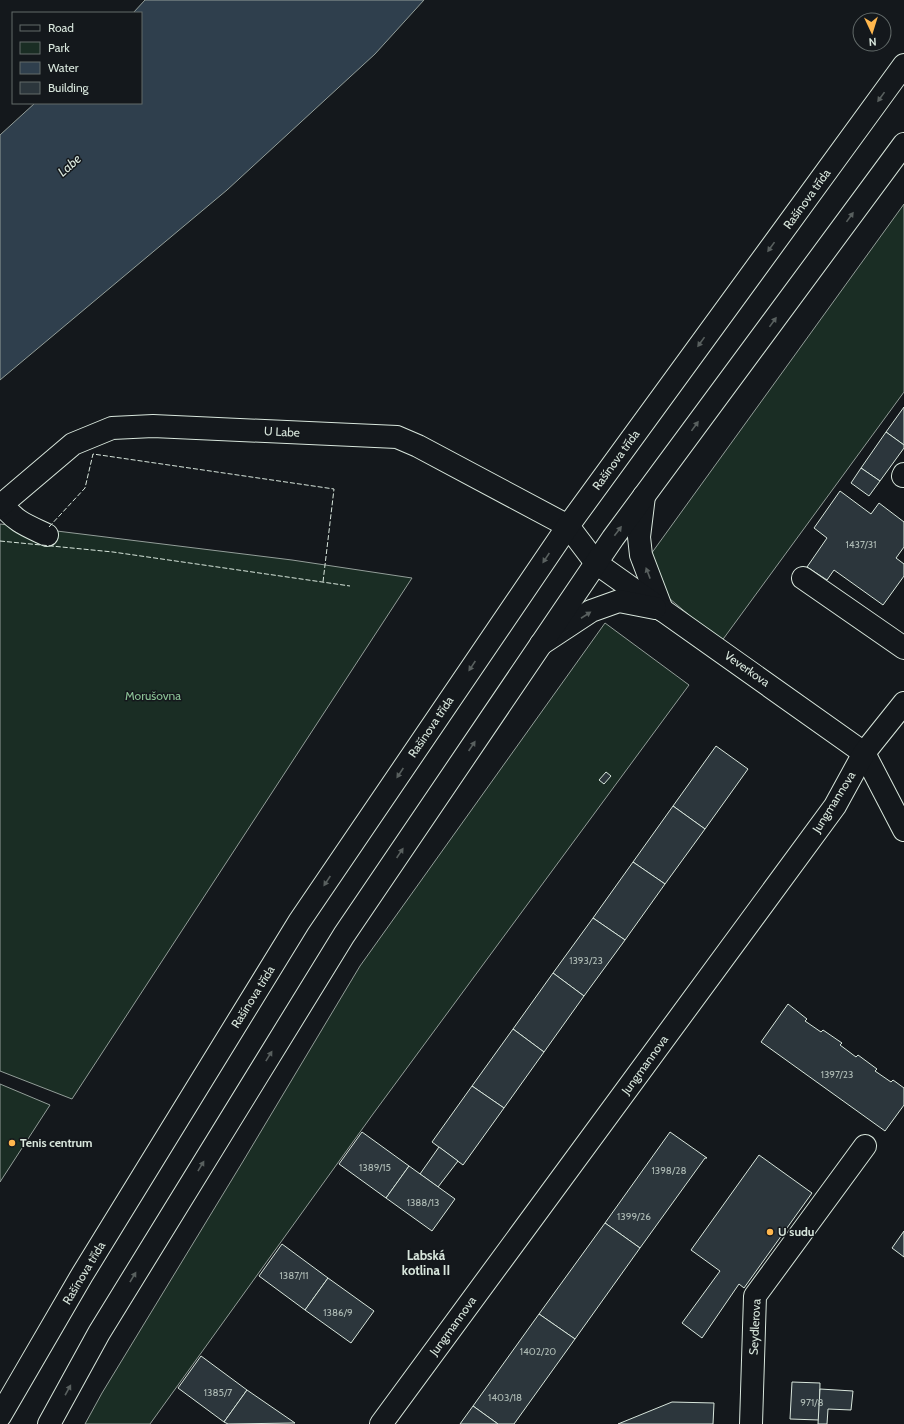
<svg xmlns="http://www.w3.org/2000/svg" width="904" height="1424" font-family="Cabin,sans-serif">
  <style>
    .green { fill: #1a2d24; stroke: #939e99 }
    .water { fill: #2f3f4d; stroke: #939e99 }
    .building { fill: #2c363c; stroke: #d8e6dc }
    .lines { fill: none; stroke-linecap: round; stroke-linejoin: round }
    .minor-casing { stroke: #d8e6dc; stroke-width: 24 }
    .major-casing { stroke: #d8e6dc; stroke-width: 24 }
    .minor { stroke: #14181c; stroke-width: 22 }
    .major { stroke: #14181c; stroke-width: 22 }
    .fence { stroke: #d8e6dc; stroke-width: 1; stroke-dasharray: 5 2; stroke-linecap: butt }
    .oneway { fill: #59605f }
    .poi-dot { fill: #ffb74d; stroke: #14181c; stroke-width: 1.5 }
    .labels { text-anchor: middle; stroke-width: 3; stroke-linejoin: round; paint-order: stroke }
    .number-label { font-size: 10px; fill: #adbab4 }
    .street-label { font-size: 12px; fill: #d8e6dc; stroke: #14181c }
    .park-label { font-size: 12px; fill: #8ac095; stroke: #14181c }
    .poi-label { font-size: 12px; font-weight: bold; fill: #d8e6dc; stroke: #14181c; text-anchor: start }
    .water-label { font-size: 13px; font-style: italic; fill: #d8e6dc; stroke: #14181c }
    .neighbourhood-label { font-size: 13px; font-weight: bold; fill: #d8e6dc; stroke: #14181c }
  </style>
  <rect width="100%" height="100%" fill="#14181c"/>
  <!-- green -->
  <g class="green">
    <polygon points="904,204 904,392 721,642 638,572"/>
    <polygon points="0,524 292,560 412,578 72,1099 0,1071"/>
    <polygon points="605,623 689,685 373,1114 150,1424 85,1424 102,1393 242,1163 360,966"/>
    <polygon points="0,1084 50,1105 0,1182"/>
  </g>
  <!-- water -->
  <polygon class="water" points="145,0 424,0 375,54 227,190 0,380 0,135 35,103 141,103 141,13 133,13"/>
  <!-- building -->
  <g class="building">
    <polygon points="904,407 904,445 886,432"/>
    <polygon points="886,432 904,445 904,448 880,481 861,468"/>
    <polygon points="861,468 880,481 869,496 851,483"/>
    <polygon points="840,491 871,514 879,503 904,522 904,547 896,558 904,564 904,576 883,605 834,570 827,580 807,567 827,538 814,528"/>
    <polygon points="716,746 748,769 705,829 673,806"/>
    <polygon points="606,772 611,776 604,784 599,780"/>
    <polygon points="673,806 705,829 665,884 633,862"/>
    <polygon points="633,862 665,884 625,940 593,918"/>
    <polygon points="593,918 625,940 584,996 553,973"/>
    <polygon points="553,973 584,996 544,1052 513,1029"/>
    <polygon points="788,1004 807,1019 805,1021 821,1032 823,1030 842,1043 840,1045 856,1057 858,1055 877,1069 875,1071 891,1082 893,1080 904,1088 904,1105 885,1131 761,1042"/>
    <polygon points="513,1029 544,1052 504,1108 472,1086"/>
    <polygon points="472,1086 504,1108 463,1165 432,1142"/>
    <polygon points="362,1132 409,1166 386,1198 339,1164"/>
    <polygon points="670,1132 707,1158 705,1158 640,1248 605,1223"/>
    <polygon points="439,1147 458,1161 438,1187 420,1174"/>
    <polygon points="759,1155 812,1193 744,1288 739,1284 702,1338 682,1323 720,1271 691,1250"/>
    <polygon points="409,1166 455,1199 432,1231 386,1198"/>
    <polygon points="605,1223 640,1248 575,1339 539,1314"/>
    <polygon points="904,1231 904,1257 892,1248"/>
    <polygon points="282,1244 328,1278 305,1310 259,1276"/>
    <polygon points="328,1278 374,1311 351,1343 305,1310"/>
    <polygon points="539,1314 575,1339 514,1424 498,1424 473,1406"/>
    <polygon points="201,1356 247,1390 224,1422 178,1388"/>
    <polygon points="792,1382 820,1383 819,1420 790,1419"/>
    <polygon points="820,1389 853,1391 851,1410 828,1409 827,1424 818,1424"/>
    <polygon points="247,1390 295,1423 228,1424 224,1422"/>
    <polygon points="672,1402 714,1403 713,1424 618,1424"/>
    <polygon points="473,1406 498,1424 460,1424"/>
  </g>
  <g class="lines">
    <!-- minor casing -->
    <g class="minor-casing">
      <g id="minor">
        <polyline points="903,476 904,474"/>
        <polyline points="644,496 639,537 641,555 662,610"/>
        <path d="M2,504c13,18 26,22 45,31"/>
        <polyline points="0,506 73,444 112,428 153,426 397,437 418,446 568,526 596,563 864,753 904,830"/>
        <polyline points="803,578 904,648"/>
        <polyline points="541,644 591,611 619,601 655,608"/>
        <polyline points="381,1424 835,806 864,753 904,703"/>
        <polyline points="751,1424 755,1296 865,1146"/>
      </g>
    </g>
    <!-- major casing -->
    <g class="major-casing">
      <g id="major">
        <polyline points="0,1416 82,1275 299,922 568,526 904,65"/>
        <polyline points="49,1424 99,1333 344,935 613,538 904,144"/>
      </g>
    </g>
    <!-- minor -->
    <use href="#minor" class="minor"/>
    <!-- major -->
    <use href="#major" class="major"/>
    <!-- fence -->
    <g class="fence">
      <polyline points="49,527 85,488 93,454 334,489 323,582"/>
      <polyline points="0,541 113,552 350,586"/>
    </g>
  </g>
  <!-- one-way arrows -->
  <defs><path id="oneway-solid" d="M-6-.8H1V-3.2L6.5 0L1 3.2V.8H-6Z"/></defs>
  <g class="oneway">
    <use href="#oneway-solid" transform="translate(881 97) rotate(126)"/>
    <use href="#oneway-solid" transform="translate(850 217) rotate(-54)"/>
    <use href="#oneway-solid" transform="translate(771 247) rotate(126)"/>
    <use href="#oneway-solid" transform="translate(773 322) rotate(-54)"/>
    <use href="#oneway-solid" transform="translate(701 342) rotate(126)"/>
    <use href="#oneway-solid" transform="translate(695 426) rotate(-54)"/>
    <use href="#oneway-solid" transform="translate(618 531) rotate(-53)"/>
    <use href="#oneway-solid" transform="translate(546 558) rotate(124)"/>
    <use href="#oneway-solid" transform="translate(648 573) rotate(-111)"/>
    <use href="#oneway-solid" transform="translate(586 615) rotate(-33)"/>
    <use href="#oneway-solid" transform="translate(472 666) rotate(124)"/>
    <use href="#oneway-solid" transform="translate(472 746) rotate(-56)"/>
    <use href="#oneway-solid" transform="translate(400 773) rotate(124)"/>
    <use href="#oneway-solid" transform="translate(400 853) rotate(-56)"/>
    <use href="#oneway-solid" transform="translate(327 881) rotate(124)"/>
    <use href="#oneway-solid" transform="translate(269 1056) rotate(-58)"/>
    <use href="#oneway-solid" transform="translate(201 1166) rotate(-59)"/>
    <use href="#oneway-solid" transform="translate(133 1277) rotate(-59)"/>
    <use href="#oneway-solid" transform="translate(68 1390) rotate(-61)"/>
  </g>
  <!-- markers -->
  <g class="poi-dot">
    <circle cx="12" cy="1143" r="4"/>
    <circle cx="770" cy="1232" r="4"/>
  </g>
  <g class="labels">
    <!-- number labels -->
    <g class="number-label">
      <text x="861" y="548">1437/31</text>
      <text x="586" y="964">1393/23</text>
      <text x="837" y="1078">1397/23</text>
      <text x="375" y="1171">1389/15</text>
      <text x="669" y="1174">1398/28</text>
      <text x="423" y="1206">1388/13</text>
      <text x="634" y="1220">1399/26</text>
      <text x="294" y="1279">1387/11</text>
      <text x="338" y="1316">1386/9</text>
      <text x="538" y="1355">1402/20</text>
      <text x="218" y="1396">1385/7</text>
      <text x="505" y="1401">1403/18</text>
      <text x="812" y="1406">971/8</text>
    </g>
    <!-- street labels -->
    <g class="street-label">
      <text transform="translate(807 199) rotate(-54)" y="4">Rašínova třída</text>
      <text transform="translate(282 432) rotate(3)" y="4">U Labe</text>
      <text transform="translate(616 460) rotate(-54)" y="4">Rašínova třída</text>
      <text transform="translate(747 669) rotate(35)" y="4">Veverkova</text>
      <text transform="translate(431 727) rotate(-56)" y="4">Rašínova třída</text>
      <text transform="translate(834 802) rotate(-58)" y="4">Jungmannova</text>
      <text transform="translate(253 997) rotate(-58)" y="4">Rašínova třída</text>
      <text transform="translate(645 1065) rotate(-54)" y="4">Jungmannova</text>
      <text transform="translate(84 1273) rotate(-59)" y="4">Rašínova třída</text>
      <text transform="translate(453 1326) rotate(-54)" y="4">Jungmannova</text>
      <text transform="translate(755 1327) rotate(-87)" y="4">Seydlerova</text>
    </g>
    <!-- park labels -->
    <g class="park-label">
      <text x="153" y="700">Morušovna</text>
    </g>
    <!-- poi labels -->
    <g class="poi-label">
      <text x="20" y="1147">Tenis centrum</text>
      <text x="778" y="1236">U sudu</text>
    </g>
    <!-- water labels -->
    <g class="water-label">
      <text transform="translate(69 165) rotate(-42)" y="5">Labe</text>
    </g>
    <!-- neighbourhood labels -->
    <g class="neighbourhood-label">
      <text x="426" y="1260">Labská<tspan x="426" dy="15">kotlina II</tspan></text>
    </g>
  </g>
  <!-- legend -->
  <rect x="12" y="12" width="130" height="92" fill="#14181c" stroke="#626a69"/>
  <rect x="20" y="25" width="20" height="6" fill="#14181c" stroke="#626a69"/>
  <text x="48" y="32" font-size="12" fill="#d8e6dc">Road</text>
  <rect x="20" y="42" width="20" height="12" fill="#1a2d24" stroke="#626a69"/>
  <text x="48" y="52" font-size="12" fill="#d8e6dc">Park</text>
  <rect x="20" y="62" width="20" height="12" fill="#2f3f4d" stroke="#626a69"/>
  <text x="48" y="72" font-size="12" fill="#d8e6dc">Water</text>
  <rect x="20" y="82" width="20" height="12" fill="#2c363c" stroke="#626a69"/>
  <text x="48" y="92" font-size="12" fill="#d8e6dc">Building</text>
  <!-- north arrow -->
  <g transform="translate(872 32) rotate(176)"><circle r="19" fill="#14181c" stroke="#626a69"/>
  <path d="M0-3L7 15L0 10L-7 15Z" fill="#ffb74d"/>
  <text y="-6" font-size="11" font-weight="bold" text-anchor="middle" fill="#d8e6dc">N</text>
  </g>
</svg>
